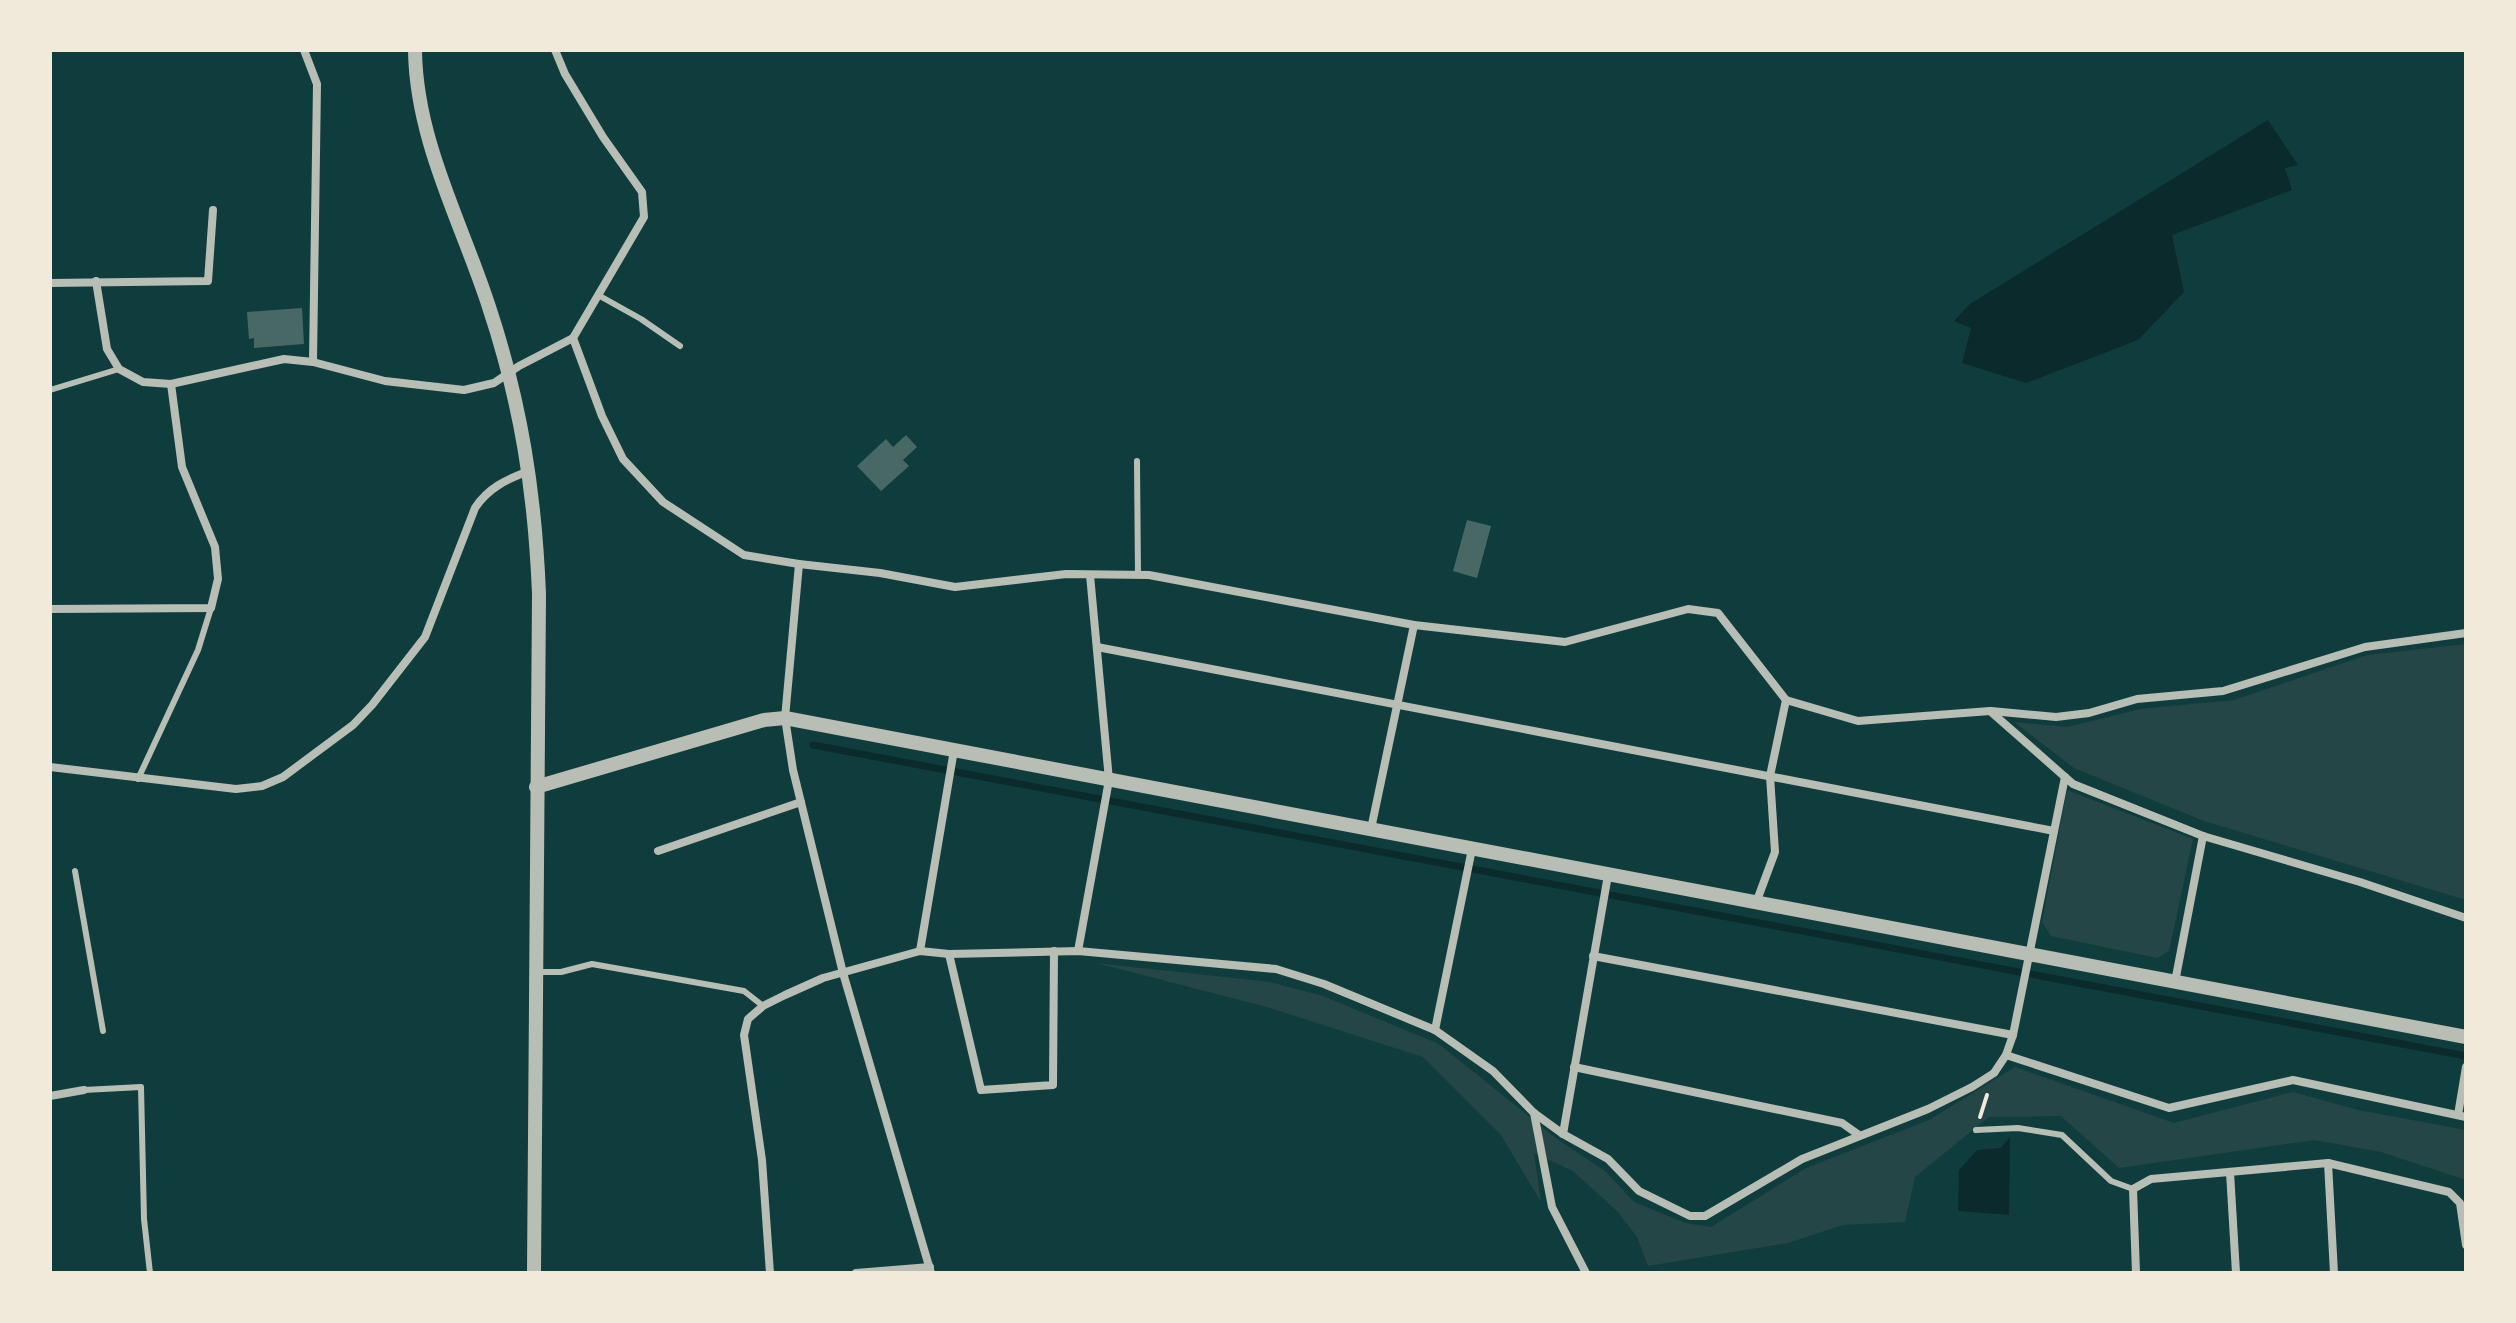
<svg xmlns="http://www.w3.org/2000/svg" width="2516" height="1323" font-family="Ubuntu,sans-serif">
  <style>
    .green { fill: #244646 }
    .water { fill: #0a2a2b }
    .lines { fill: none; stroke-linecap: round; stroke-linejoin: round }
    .stream { stroke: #0a2a2b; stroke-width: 7 }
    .building { fill: #486865 }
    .path { stroke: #f1e9da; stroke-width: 4 }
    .service { stroke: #b8beb3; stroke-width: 6 }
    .minor { stroke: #b8beb3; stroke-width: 8 }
    .tertiary { stroke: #b8beb3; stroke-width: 14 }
  </style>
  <rect width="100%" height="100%" fill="#0f3d3e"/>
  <!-- green -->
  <g class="green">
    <polygon points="2466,644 2466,900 2204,821 2074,768 2014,722 2067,727 2140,709 2234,700 2367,655"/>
    <polygon points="2067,790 2193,839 2169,951 2157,958 2051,936 2042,922"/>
    <polygon points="1096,963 1270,982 1323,996 1439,1044 1557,1139 1605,1171 1634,1202 1685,1223 1711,1227 1806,1168 1929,1120 2015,1067 2174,1123 2293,1092 2358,1110 2466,1130 2466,1180 2381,1152 2314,1140 2119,1168 2061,1116 1989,1117 1915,1177 1905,1222 1843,1225 1788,1243 1648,1266 1637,1237 1618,1212 1573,1171 1534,1153 1541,1202 1501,1135 1423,1057 1267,1007"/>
  </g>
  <!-- water -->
  <g class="water">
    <polygon points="2268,120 2298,165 2285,168 2292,190 2172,235 2184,292 2138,340 2026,383 1962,363 1971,328 1954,321 1970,304"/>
    <polygon points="2010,1137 2009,1215 1958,1211 1959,1170 1977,1150 2001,1148"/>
  </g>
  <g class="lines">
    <!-- stream -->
    <polyline class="stream" points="813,745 2466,1056"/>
  </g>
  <!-- building -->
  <g class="building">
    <polygon points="302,308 304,344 254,348 254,338 249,339 247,312"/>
    <polygon points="906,435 917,447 903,460 909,466 881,491 857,466 886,439 893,447"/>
    <polygon points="1467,520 1491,526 1477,578 1453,571"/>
  </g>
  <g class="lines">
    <!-- path -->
    <polyline class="path" points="1980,1117 1987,1095"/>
    <!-- service -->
    <g class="service">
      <polyline points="598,295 641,319 680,346"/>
      <polyline points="50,390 119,369"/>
      <polyline points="1137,461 1138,575"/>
      <polyline points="138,779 198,650 211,608"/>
      <polyline points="75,871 103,1031"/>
      <polyline points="535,972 561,972 592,964 744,991 763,1006"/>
      <polyline points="84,1090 141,1087 144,1219 150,1273"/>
      <polyline points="1976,1130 2018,1128 2062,1135 2111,1181 2133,1189"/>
    </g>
    <!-- minor -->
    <g class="minor">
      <polyline points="304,50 317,84 313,362"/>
      <polyline points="96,281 107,349 119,369 143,382 171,384 284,359 313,362 385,381 464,390 494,383 519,366 573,338 644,217 642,192 603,137 565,74 555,50"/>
      <polyline points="50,283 208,281 213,210"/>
      <polyline points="573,338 602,416 623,459 663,502 744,555 799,564 880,573 955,587 1066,574 1149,575 1414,625 1565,642 1688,609 1718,613 1786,700 1858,721 1990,711 2073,784 2203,836 2360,882 2466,918"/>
      <polyline points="799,564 785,718 793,770 843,973 931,1273"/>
      <polyline points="50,609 211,608 218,579 215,547 182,467 171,384"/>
      <polyline points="1097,647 2054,831"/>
      <polyline points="1991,711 2056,717 2089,713 2137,699 2223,691 2365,647 2466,633"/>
      <path d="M50,767l186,22 26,-3 21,-9 70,-52 19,-20 53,-68 50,-129c13,-20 32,-29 54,-37"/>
      <polyline points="2065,777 2013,1035 2006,1055 2169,1108 2293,1080 2466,1117"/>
      <polyline points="1371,829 1414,625"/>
      <polyline points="658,851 801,802"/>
      <polyline points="1756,903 1775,852 1770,776 1786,700"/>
      <polyline points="920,951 954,750"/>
      <polyline points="1078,951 1109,780 1090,575"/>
      <polyline points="949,954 981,1090 1053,1085 1054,951"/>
      <polyline points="1593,956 2013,1035"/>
      <polyline points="2175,982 2203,836"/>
      <polyline points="1435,1030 1472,849"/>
      <polyline points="1574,1067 1842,1123 1859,1135"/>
      <polyline points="50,1096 84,1090"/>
      <polyline points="1534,1113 1552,1207 1586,1273"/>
      <polyline points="2458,1115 2466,1067"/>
      <polyline points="1563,1134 1608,875"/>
      <polyline points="2328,1163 2334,1273"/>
      <polyline points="2230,1172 2236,1273"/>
      <polyline points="770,1273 762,1160 744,1035 748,1019 763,1006 785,995 823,978 920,951 949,954 1078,951 1276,969 1324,984 1435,1030 1493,1071 1534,1113 1563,1134 1608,1159 1639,1191 1690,1216 1705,1216 1802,1159 1928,1109 1972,1087 1994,1073 2006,1055"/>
      <polyline points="856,1273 930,1267"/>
      <polyline points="2136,1273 2133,1189 2151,1179 2328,1163 2449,1192 2460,1203 2466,1245"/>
    </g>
    <!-- tertiary -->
    <g class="tertiary">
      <path d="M415,50c1,91 47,173 74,257 32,96 46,186 50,287l-5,679"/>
      <polyline points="536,787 764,720 785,718 2466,1037"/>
    </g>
  </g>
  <!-- border -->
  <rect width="2516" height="1323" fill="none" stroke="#f1e9da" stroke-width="104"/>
</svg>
